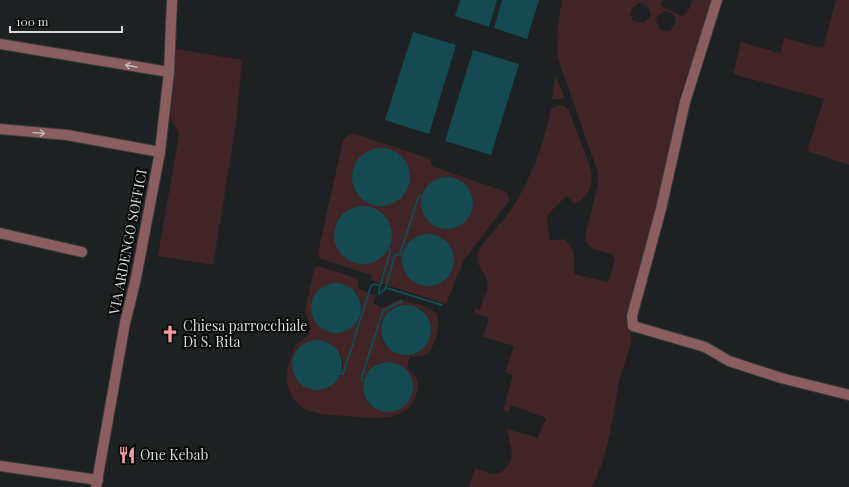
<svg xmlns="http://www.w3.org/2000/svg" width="849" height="487" font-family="'Playfair Display',serif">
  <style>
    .green { fill: #412426; fill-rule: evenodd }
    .water { fill: #144a50 }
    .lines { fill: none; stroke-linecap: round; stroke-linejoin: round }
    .stream { stroke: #144a50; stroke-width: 2 }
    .minor-casing { stroke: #373b3b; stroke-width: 12 }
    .minor { stroke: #8a5e5f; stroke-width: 10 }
    .oneway { stroke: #bfb4b4 }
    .labels { text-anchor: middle; stroke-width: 4; stroke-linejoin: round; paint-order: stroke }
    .street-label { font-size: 14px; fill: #d6d9d9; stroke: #080a0a }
    .poi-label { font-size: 14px; fill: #d6d9d9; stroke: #080a0a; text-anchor: start }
  </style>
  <rect width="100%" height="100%" fill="#1d2121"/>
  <!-- green -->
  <g class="green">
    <path d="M562,0h101l-2,6 21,10 6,-5 5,-11h19l-33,99 -12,59 2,4 -39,165 1,16 -12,39 -9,52 -8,30 -10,23h-123l5,-17c7,-2 11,3 18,4 4,0 8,-1 12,-4 14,-12 5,-26 3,-41l31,9 8,-20 -35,-13 -3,7 -5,-1 10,-36 -8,-3 9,-26 -31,-9 6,-19 -15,-5 1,-4 4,1c4,-9 10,-19 8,-29 -3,-10 -13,-17 -9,-29 4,-10 25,-30 32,-41 21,-31 33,-65 41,-102l5,-3 7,-1 6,6c4,11 8,21 12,32 9,22 21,46 -6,61l-9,-8c-20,23 -21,11 -16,45l14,-2c12,10 11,21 10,35l34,8 7,-22 -3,-6c-12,-4 -26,-2 -27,-18l13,-52v-11l-41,-117 1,-31zM639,3c8,1 12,6 11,14l-7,6 -10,-2 -3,-7 2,-6zM665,11c8,1 12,6 10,14l-6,6 -8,-1 -5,-8 1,-6z"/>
    <polygon points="836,0 849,0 849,165 807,151 824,99 733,74 741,42 780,53 784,38 823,48"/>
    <polygon points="176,49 242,60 236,125 213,265 158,256 179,134 170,117"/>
    <polygon points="555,76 564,95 563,99 552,99"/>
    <polygon points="350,134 355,134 431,159 431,165 434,167 507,192 509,201 464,260 446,304 371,280 371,275 319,258 318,252 343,140"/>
    <path d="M317,266l40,12 2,11 17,7 -3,7 9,5 18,-9c11,4 27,6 35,14 8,6 0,34 -7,40 -4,4 -13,3 -18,3l-3,12c9,9 14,12 10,25 -10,32 -45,25 -71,23 -22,-1 -48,-1 -57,-26 -2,-5 -3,-12 -2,-18 1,-8 5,-17 8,-26l3,-3 11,-8 2,-8 -6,-15 9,-44zM354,289c12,16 8,32 -9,42l-30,-9 -3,-7 -1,-9zM417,307c19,13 18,35 -2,47l-30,-9 -4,-8 1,-17zM340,354l3,8 -1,8 -40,15c-9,-9 -11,-17 -8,-30zM382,362c20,0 31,11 31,30l-40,16c-17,-16 -12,-37 9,-46z"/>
  </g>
  <!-- water -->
  <g class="water">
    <polygon points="460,0 497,0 489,27 455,16"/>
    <polygon points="502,0 539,0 527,39 494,28"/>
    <polygon points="413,32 456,45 429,134 385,120"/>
    <polygon points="473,50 519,64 491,155 445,141"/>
    <circle cx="381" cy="177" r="29"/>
    <circle cx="447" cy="203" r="26"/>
    <circle cx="363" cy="235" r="29"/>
    <circle cx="428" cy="260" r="26"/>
    <circle cx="336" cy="308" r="25"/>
    <circle cx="406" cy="330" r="25"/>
    <circle cx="317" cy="365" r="25"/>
    <circle cx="388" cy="387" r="25"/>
  </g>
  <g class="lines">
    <!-- stream -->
    <g class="stream">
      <polyline points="400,254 418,198 421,196"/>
      <polyline points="387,288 442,305"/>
      <polyline points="379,294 385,289 395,255 402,254"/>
      <polyline points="379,294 379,290 390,252 389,247"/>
      <polyline points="341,374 343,374 371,286 374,284 378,285"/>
      <polyline points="363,380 361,379 383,311 402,301"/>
    </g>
    <!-- minor casing -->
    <g class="minor-casing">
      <g id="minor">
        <polyline points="717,0 685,102 661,209 632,316 633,326 705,347 729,361 781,378 849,395"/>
        <polyline points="0,44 169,72"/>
        <polyline points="0,129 67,135 160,152"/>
        <polyline points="0,233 82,252"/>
        <polyline points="0,466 98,480"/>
        <polyline points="96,487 125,323 136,278 160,152 169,72 172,0"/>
      </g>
    </g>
    <!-- minor -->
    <use href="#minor" class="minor"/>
  </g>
  <!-- one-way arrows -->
  <defs><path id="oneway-shaft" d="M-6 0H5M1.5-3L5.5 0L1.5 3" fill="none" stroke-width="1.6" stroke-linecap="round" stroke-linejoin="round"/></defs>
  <g class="oneway">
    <use href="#oneway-shaft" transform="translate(131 66) rotate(-170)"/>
    <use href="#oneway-shaft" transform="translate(39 133) rotate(5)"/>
  </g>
  <!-- icons -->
  <defs>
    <g id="church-bare" transform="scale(1.38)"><path d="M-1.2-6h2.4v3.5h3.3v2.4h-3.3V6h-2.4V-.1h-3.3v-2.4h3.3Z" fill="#f59b9e" stroke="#080a0a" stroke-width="2.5" paint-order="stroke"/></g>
    <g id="restaurant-bare" transform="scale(1.38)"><path d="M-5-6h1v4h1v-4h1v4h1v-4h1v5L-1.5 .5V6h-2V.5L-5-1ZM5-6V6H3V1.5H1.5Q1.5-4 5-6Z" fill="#f59b9e" stroke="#080a0a" stroke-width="2.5" paint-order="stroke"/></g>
  </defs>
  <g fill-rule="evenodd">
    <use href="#church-bare" x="170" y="334"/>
    <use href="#restaurant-bare" x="127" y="455"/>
  </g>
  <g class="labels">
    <!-- street labels -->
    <g class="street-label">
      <text transform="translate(128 242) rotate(-79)" y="5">VIA ARDENGO SOFFICI</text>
    </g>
    <!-- poi labels -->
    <g class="poi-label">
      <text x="183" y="331">Chiesa parrocchiale<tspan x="183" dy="16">Di S. Rita</tspan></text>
      <text x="140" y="460">One Kebab</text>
    </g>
  </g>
  <!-- scale -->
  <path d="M10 26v6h112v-6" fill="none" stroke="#d6d9d9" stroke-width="2"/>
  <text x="16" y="26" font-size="12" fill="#d6d9d9" stroke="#080a0a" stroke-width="3" paint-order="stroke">100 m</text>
</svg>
